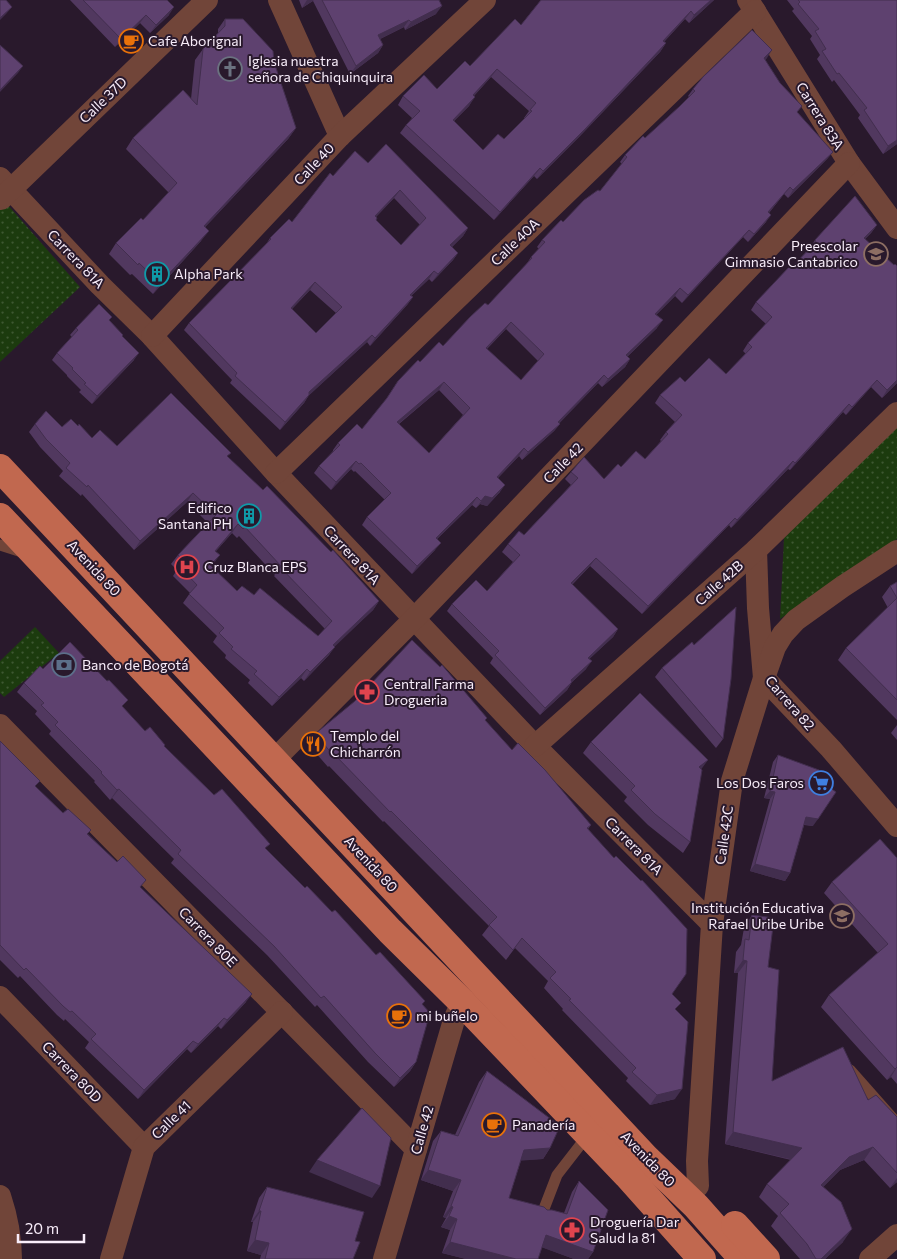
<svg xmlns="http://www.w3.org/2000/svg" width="897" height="1259" font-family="Commissioner,sans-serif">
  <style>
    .grass { fill: url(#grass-dots) }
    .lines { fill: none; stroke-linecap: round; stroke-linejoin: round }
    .lane { stroke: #714539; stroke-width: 11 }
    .street { stroke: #714539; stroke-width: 22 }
    .primary { stroke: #c1684f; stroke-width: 28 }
    .wall { fill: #51385f; fill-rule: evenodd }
    .shaded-wall { fill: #422e4e }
    .building { fill: #5e416f; stroke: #422e4e; fill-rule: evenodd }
    .labels { text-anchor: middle; stroke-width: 4; stroke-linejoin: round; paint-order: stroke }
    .poi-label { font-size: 14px; fill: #f8edfa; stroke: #29192c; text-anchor: start }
    .street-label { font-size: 14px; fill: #f8edfa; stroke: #29192c }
  </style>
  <defs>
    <pattern id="grass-dots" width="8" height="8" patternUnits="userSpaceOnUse" patternTransform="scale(1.25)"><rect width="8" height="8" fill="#1c3b0e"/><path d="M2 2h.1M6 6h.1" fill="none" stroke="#3e5832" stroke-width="1.8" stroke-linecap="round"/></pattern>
  </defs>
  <rect width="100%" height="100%" fill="#29192c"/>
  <!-- grass -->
  <g class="grass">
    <polygon points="7,204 80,287 0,362 0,210"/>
    <polygon points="897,420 897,539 780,619 784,538"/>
    <polygon points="35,627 59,653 4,697 0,693 0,661"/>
  </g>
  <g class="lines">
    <!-- lane -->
    <g class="lane">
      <polyline points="0,545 25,553"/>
      <polyline points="850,1070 897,1123"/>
      <polyline points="542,1214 557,1175 588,1135"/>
    </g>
    <!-- street -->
    <g class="street">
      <polyline points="279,0 340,136"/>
      <polyline points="748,0 849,163 897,228"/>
      <polyline points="0,178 100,285 152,336 276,473 535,746 712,924"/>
      <polyline points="1,199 207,0"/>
      <polyline points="152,336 340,136 485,0"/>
      <polyline points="276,473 755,11"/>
      <polyline points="756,550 758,608 764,678 831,749 897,826"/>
      <polyline points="0,725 416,1149"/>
      <polyline points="535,746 756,550 897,413"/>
      <polyline points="274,760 414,619 849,163"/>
      <polyline points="0,997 144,1147"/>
      <polyline points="698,1186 697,1161 712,924 732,781 764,678 775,647 783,634 796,620 842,587 897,551"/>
      <path d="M0,1196c7,21 11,41 11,63"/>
      <polyline points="111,1259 144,1147 282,1012"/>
      <polyline points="384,1259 454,1020 462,1002"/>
      <polyline points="870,1259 897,1235"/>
    </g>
    <!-- primary -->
    <g class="primary">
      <polyline points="0,468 645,1157 696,1206 743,1259"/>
      <polyline points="0,517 390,931 462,1002 627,1175 702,1259"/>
      <polyline points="735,1225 766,1259"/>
    </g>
  </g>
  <!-- wall -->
  <g class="wall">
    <polygon points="70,0 167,0 169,15 150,33 140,23 115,47"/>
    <polygon points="299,0 439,0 436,14 405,30 404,27 380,39 383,45 378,53 350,74 313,1 302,8"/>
    <path d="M541,0h173l-25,23 -4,-4 -21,23 2,1 -6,9 -80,84 -43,43 -3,-3 -40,44 -94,-87 6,-8 6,-7 -14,-13 5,-9 34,-7 33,-23 51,-41zM491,77l38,34 -5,7h1l-21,21 -21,11 -29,-29 15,-15 5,-10z"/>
    <polygon points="787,0 897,0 897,144 883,154 858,118 860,115 834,80 832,82 817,59 820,55 810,39 812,36 792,11 794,9"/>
    <polygon points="225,19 274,62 296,128 288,139 205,227 201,241 153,294 132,274 130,275 109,254 116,243 143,220 169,193 126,149 133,138 191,99 195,60 203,49 218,34 218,29"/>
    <path d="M767,58l-2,2 33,53 35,39 -6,7 -39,39 -4,-4 -15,19 -3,9 -18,20 -5,-5 -61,66 -7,-7 -19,19 1,13 -30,29 3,2 -5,8 -23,20 -4,-4 -39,40 1,1 -6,7 -32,29 -3,-4 -21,22 2,14 -13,14 -7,-2 -4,4 -4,-3 -35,34 -2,11 -23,24 -50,-49 5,-8 18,-17 -30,-29 -1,1 -3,-3 -20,21 -17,-17 5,-7 14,-15v-1l5,-7 24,-14 23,-28 13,-20 22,-19 23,-16 45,-41 38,-40 5,-8 8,-8 -2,-2 5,-7 58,-49 22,-27 -2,-2 5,-7 20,-17 35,-32 9,-9 -1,-1 5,-7zM506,329l32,32 -17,19 -34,-31zM439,390l24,25 -34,38 -30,-29z"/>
    <path d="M368,163l100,65 -5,8 -11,11 6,6 -5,7 -21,22 -3,-3 -18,17 2,1 -6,8 -37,41 -3,-4 -58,53 -5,8 -24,27 -50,-47 2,-3 -48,-50 5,-7 76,-77 5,-8 22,-16 41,-46zM394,198l26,27 -19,20 -25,-25v-3zM310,290l26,23 -20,20 -24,-24z"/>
    <polygon points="877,225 871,233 865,239 897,383 882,398 871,387 846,415 843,412 790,470 788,469 731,528 729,525 642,614 590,566 572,585 618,629 613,637 589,659 586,669 572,682 567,690 540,715 490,663 493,658 447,611 452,604 487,591 513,562 502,552 508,544 524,535 571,485 565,479 571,472 604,479 621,467 645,459 661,441 660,440 666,432 675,422 655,403 660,395 685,382 726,374 746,354 743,351 748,343 766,324 751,310 756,302 791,268 810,248 815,240"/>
    <polygon points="109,320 122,336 134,360 92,404 79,392 81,390 67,376 67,375 52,360 57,353 72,337 70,335 76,328"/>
    <path d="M35,424l27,3 16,-1 14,12 25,8 111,11 151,144 -6,9 -39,36 -5,9 -25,26 -3,-3 -29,28 -24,-23 2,-3 -25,-22 1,-3 -13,-13 4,-6 -34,-33 7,-10 -17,-17 4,-6 -6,-6 7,-9 30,-32 -21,-21 -53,48 -52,-56 -1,2 -22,-20 4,-5 -23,-24 -11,-15zM232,533l5,5 2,-2 36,39 -1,1 51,53 -7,7 -64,-41 -17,-4 -26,-25 3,-3 2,-12z"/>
    <polygon points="897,582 897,720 838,660 846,648 888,608 882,597 890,586"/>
    <polygon points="662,668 723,739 716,748 655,677"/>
    <polygon points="43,669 123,708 145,731 164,747 305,888 425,1001 422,1005 416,1062 410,1071 394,1087 368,1062 317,1005 315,1007 267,955 171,863 174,859 112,798 110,800 94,782 95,781 49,734 51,731 35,714 37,711 17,692 24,683"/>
    <polygon points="485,721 512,750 591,825 588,829 672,994 676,1010 675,1099 650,1105 626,1081 628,1078 562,1010 563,1009 544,988 548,981 515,948 506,960 482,935 489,926 384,821 383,822 329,766 328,767 308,744 315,734"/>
    <polygon points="897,725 897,740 891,733"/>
    <polygon points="0,741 36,787 63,813 88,834 141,888 246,1002 221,1029 218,1026 191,1053 187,1049 138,1099 85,1048 89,1042 65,1019 64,1021 57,1015 20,976 18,978 0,960"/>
    <polygon points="591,742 701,770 690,842 683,853 648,825 624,801 627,797 583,753"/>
    <polygon points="778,755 816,778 813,826 804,825 790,873 785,881 750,871 770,799 764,798 773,762"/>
    <polygon points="897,858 897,1084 891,1077 887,1080 821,1007 829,995 878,953 824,893 832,882"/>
    <polygon points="752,915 768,967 772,1081 868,1100 897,1117 897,1182 890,1188 864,1160 840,1170 823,1187 843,1242 825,1259 800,1259 771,1226 778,1216 759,1197 767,1184 791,1160 725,1144 738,973 734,973 736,952 741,945 744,928"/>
    <polygon points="487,1071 550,1148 543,1159 521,1160 509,1198 547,1210 564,1213 572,1192 579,1181 593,1252 588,1259 574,1259 542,1247 538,1259 466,1259 442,1253 450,1230 441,1227 446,1218 443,1217 453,1191 421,1180 433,1141 441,1131 455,1135 479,1082"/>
    <polygon points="267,1187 355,1241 353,1259 260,1259 261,1255 247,1251 253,1222 251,1222 259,1198"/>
  </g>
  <!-- shaded-wall -->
  <g class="shaded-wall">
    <polygon points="307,0 314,0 302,8"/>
    <polygon points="711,0 714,0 689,23 694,15"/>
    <polygon points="442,6 436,14 405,30 411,22"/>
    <polygon points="12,7 6,14 0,20 0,18"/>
    <polygon points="174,7 169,15 150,33 156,25"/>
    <polygon points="691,11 685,19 657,49 663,41"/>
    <polygon points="146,15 140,23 115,47 121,39"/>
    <polygon points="409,20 404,27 372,43 378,35"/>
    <polygon points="666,43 660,52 580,136 537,179 543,171"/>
    <polygon points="383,45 378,53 350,74 356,66"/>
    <polygon points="772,50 767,58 758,66 764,58"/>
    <polygon points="23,66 18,73 0,92 0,90"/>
    <polygon points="497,69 491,77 467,103 473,95"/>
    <polygon points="475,97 469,106 447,128 453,120"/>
    <polygon points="296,128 288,139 196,237 204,226"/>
    <polygon points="897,140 897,144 883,154 888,146"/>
    <polygon points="833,152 827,159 788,198 793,190"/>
    <polygon points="540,168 534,176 494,220 500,212"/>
    <polygon points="790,187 784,194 763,220 768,212"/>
    <polygon points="400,190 394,198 369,224 375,216"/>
    <polygon points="771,215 766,222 748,242 754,234"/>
    <polygon points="877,225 871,233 858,246 864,238"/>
    <polygon points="468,228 463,236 445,253 450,245"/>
    <polygon points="749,230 743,237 682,303 688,295"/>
    <polygon points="209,231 201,241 153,294 160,283"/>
    <polygon points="458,253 453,260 432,282 438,274"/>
    <polygon points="434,271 429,279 405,302 410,295"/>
    <polygon points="315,282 310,290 286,315 291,308"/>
    <polygon points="680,288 675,296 650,321 655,314"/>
    <polygon points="413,297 407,305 370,346 375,338"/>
    <polygon points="663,320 657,328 620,363 626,355"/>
    <polygon points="511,322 506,329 480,355 486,348"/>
    <polygon points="372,335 367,342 304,400 309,392"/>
    <polygon points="139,353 134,360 92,404 97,396"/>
    <polygon points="630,359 625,367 602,387 608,379"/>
    <polygon points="604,375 598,383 553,430 558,422"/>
    <polygon points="877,380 871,387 846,415 852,407"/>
    <polygon points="897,380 897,383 882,398 887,390"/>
    <polygon points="444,382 439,390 392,429 397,422"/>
    <polygon points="309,395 304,403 280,430 285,422"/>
    <polygon points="849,404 843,412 790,470 795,463"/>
    <polygon points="560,424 554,431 522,460 528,452"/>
    <polygon points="524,448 519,456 491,485 497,477"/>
    <polygon points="356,461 351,469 331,490 336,482"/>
    <polygon points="793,461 788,469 731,528 737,520"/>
    <polygon points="505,485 500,492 487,506 480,504 476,508 485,496"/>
    <polygon points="193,493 187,502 134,550 140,541"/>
    <polygon points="477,497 472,505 430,546 436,538"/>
    <polygon points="735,518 729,525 642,614 648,606"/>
    <polygon points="238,524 232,533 209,559 215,551"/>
    <polygon points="441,543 435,550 412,574 417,566"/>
    <polygon points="220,555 214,563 204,574 210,565"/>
    <polygon points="596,558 590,566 565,591 571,583"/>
    <polygon points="379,601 373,610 327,654 333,645"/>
    <polygon points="618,629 613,637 582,666 588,658"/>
    <polygon points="335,647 329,655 304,681 310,672"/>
    <polygon points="592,661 586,669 572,682 567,690 540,715 545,708 571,680"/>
    <polygon points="307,669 301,678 272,706 279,697"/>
    <polygon points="708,760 700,771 699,767"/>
    <polygon points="119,789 112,798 110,800 117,790"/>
    <polygon points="770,791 775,792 770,799 764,798"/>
    <polygon points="806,817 818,819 813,826 801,824"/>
    <polygon points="755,864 790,873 785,881 750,871"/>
    <polygon points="743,960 747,961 738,973 734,973"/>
    <polygon points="252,994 246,1002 221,1029 227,1020"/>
    <polygon points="224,1018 218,1026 191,1053 198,1044"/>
    <polygon points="193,1041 187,1049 138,1099 144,1090"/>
    <polygon points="416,1062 410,1071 394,1087 400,1078"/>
    <polygon points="897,1067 891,1077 887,1080 895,1069"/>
    <polygon points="682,1089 675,1099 650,1105 657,1095"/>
    <polygon points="733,1132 802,1148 794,1160 725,1144"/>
    <polygon points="873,1147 864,1160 840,1170 812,1198 821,1185 849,1157"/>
    <polygon points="550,1148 543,1159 517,1161 524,1150"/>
    <polygon points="317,1160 380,1186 372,1198 309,1172"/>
    <polygon points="428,1170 461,1180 453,1191 421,1180"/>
    <polygon points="897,1178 897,1182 890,1188"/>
    <polygon points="451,1206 453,1207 446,1218 443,1217"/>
    <polygon points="259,1211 261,1211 253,1222 251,1222"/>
    <polygon points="449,1216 457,1219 450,1230 441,1227"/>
    <polygon points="852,1229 843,1242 825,1259 821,1259"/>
    <polygon points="546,1235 593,1252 588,1259 574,1259 538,1246"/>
    <polygon points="255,1240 269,1243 261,1255 247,1251"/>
    <polygon points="450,1242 516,1259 466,1259 442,1253"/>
  </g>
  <!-- building -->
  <g class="building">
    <polygon points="0,0 6,0 12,7 0,18"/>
    <polygon points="83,0 167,0 174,7 156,25 146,15 121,39"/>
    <polygon points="322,0 439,0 442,6 411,22 409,20 378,35 383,45 356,66"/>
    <path d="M541,0h170l-17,15 -3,-4 -28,30 3,2 -80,85 -43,43 -3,-3 -40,44 -94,-87 14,-14 -17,-15 21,-21 13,14 28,-28 5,5 45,-47 6,6zM497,69l39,34 -6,7 2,1 -28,28 -6,-5 -15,16 -30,-30 22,-23 -2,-2z"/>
    <polygon points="798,0 897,0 897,140 888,146 864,110 867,108 839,73 837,74 822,51 826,49 815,31 819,29 798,4 800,2"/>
    <polygon points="225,19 243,19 273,51 274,62 296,128 204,226 209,231 160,283 139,263 138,265 116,243 141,218 143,220 177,183 133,138 183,90 197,105 203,49 225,26"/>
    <path d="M752,30l20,20 -8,8 16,25 22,23 -5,6 36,40 -40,38 -3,-3 -22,25 3,3 -17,19 -5,-4 -61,65 -8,-7 -25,26 8,6 -37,35 4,4 -22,20 -4,-4 -46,47 2,2 -32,28 -4,-4 -27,29 8,8 -13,13 -7,-2 -4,5 -4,-4 -41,41 5,5 -24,23 -50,-49 24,-24 -30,-30 -2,1 -3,-3 -20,21 -17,-16 21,-21 -2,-2 19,-19 5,5 25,-31 11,-17 20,-21 2,2 19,-20 4,4 27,-29 15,-14 3,2 44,-47 -1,-1 14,-15 -3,-2 19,-20 2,2 21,-22 14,-10 2,1 27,-34 -2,-2 18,-19 2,2 35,-32 15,-15 -2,-2 10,-12zM511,322l33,32 -23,26 -35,-32zM444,382l26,26 -41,45 -32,-31z"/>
    <polygon points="0,45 23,66 0,90"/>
    <path d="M386,144l82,84 -18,17 8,8 -20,21 -4,-3 -24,24 3,2 -38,41 -3,-3 -63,57v3l-24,27 -50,-46 2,-3 -48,-50 82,-84 -1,-1 19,-19 3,3 38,-49 3,3 22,-25 13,12zM400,190l26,28 -25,27 -25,-25 1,-2 -2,-2zM315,282l27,25 -26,26 -25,-25z"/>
    <polygon points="855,196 877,225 864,238 894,265 895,264 897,266 897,380 887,390 877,380 852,407 849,404 795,463 793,461 737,520 735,518 648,606 596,558 571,583 618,629 588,658 592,661 571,680 572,682 545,708 495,655 499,651 452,604 476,580 487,591 520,555 508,544 519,531 524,535 578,478 571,472 584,457 604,479 618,464 621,467 636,451 645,459 668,434 666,432 682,415 660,395 680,377 685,382 709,358 726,374 752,347 748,343 772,317 756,302 789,267 791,268 816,242 815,240"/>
    <polygon points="99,304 112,317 109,320 123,335 122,336 139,353 97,396 84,384 86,383 72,369 73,368 57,353 78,330 76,328"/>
    <path d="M171,393l60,60 -4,3 36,34 4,-4 64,66 2,-2 46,51 -46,44 2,2 -25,25 -3,-3 -28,28 -25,-23 3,-3 -26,-22 2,-2 -14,-14 5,-5 -35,-34 8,-9 -17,-18 5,-5 -7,-7 38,-40 -23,-22 -53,48 -52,-56 -1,2 -21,-19 4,-5 -24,-24 -11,-15 11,-13 16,16 9,-8 7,7 1,-2 13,14 8,-8 17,16zM238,524l5,5 2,-2 36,39 -1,1 52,54 -14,15 -58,-48 -6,7 -12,-9 -5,5 -27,-26 10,-10 -5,-4z"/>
    <polygon points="897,582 897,598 890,586"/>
    <polygon points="897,598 897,700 846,648"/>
    <polygon points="736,607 731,679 723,739 662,668 692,642 694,645"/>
    <polygon points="412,640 440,667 442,665 487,718 485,720 512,750 518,743 545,770 591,825 587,828 614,858 616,856 641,881 642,880 687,929 686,974 672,994 681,1003 675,1009 688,1022 682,1089 657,1095 632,1072 636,1068 569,1000 571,999 550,978 556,972 522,938 513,950 489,925 497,917 391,811 390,812 336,756 335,757 315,734 355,701"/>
    <polygon points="70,642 107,681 109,680 128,700 122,706 145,731 150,727 165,745 164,746 214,795 222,789 270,844 265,848 305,888 307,886 332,912 335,910 376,955 380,952 425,1001 422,1004 430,1013 416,1062 400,1078 375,1053 324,996 321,998 274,946 178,854 181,850 119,789 117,790 101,773 102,772 55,725 58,722 41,705 44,703 24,683 40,666 43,669"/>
    <polygon points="640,693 708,760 699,767 702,770 690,842 655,814 631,790 635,786 591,742"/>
    <polygon points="0,741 40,781 35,786 63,813 68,809 91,830 87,834 117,862 123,856 146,880 140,887 252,994 227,1020 224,1018 198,1044 193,1041 144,1090 91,1039 96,1034 72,1011 70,1012 63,1006 26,968 24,970 0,945"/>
    <polygon points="778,755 819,770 816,778 836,792 818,819 806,817 790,873 755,864 775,792 770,791"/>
    <polygon points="880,839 897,858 897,1067 895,1069 829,995 888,944 832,882"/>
    <polygon points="752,915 774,918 768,967 779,970 772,1081 843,1047 868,1100 876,1095 897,1117 897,1173 873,1147 849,1157 821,1185 841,1202 852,1229 821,1259 816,1259 807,1244 780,1213 789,1204 767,1184 802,1148 733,1132 747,961 743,960 745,939 749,940"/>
    <polygon points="487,1071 560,1126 550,1148 524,1150 509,1198 544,1207 547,1210 552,1210 567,1214 579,1181 608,1210 593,1252 546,1235 538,1259 516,1259 450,1242 457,1219 449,1216 453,1207 451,1206 461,1180 428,1170 441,1131 458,1136"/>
    <polygon points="362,1108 391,1138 380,1186 317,1160"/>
    <polygon points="267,1187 364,1212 355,1241 360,1242 353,1259 265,1259 269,1243 255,1240 261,1211 259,1211"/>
  </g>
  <!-- icons -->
  <defs>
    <g id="cafe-ring" transform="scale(1.25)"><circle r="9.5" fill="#29192c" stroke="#e8710a" stroke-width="1.5"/><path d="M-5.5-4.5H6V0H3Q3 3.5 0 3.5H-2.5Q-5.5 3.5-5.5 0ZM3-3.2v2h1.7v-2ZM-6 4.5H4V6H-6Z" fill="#e8710a"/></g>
    <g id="church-ring" transform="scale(1.25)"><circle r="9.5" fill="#29192c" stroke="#6b7280" stroke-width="1.5"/><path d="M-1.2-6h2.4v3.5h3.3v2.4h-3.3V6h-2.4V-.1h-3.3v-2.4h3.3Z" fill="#6b7280"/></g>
    <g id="school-ring" transform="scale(1.25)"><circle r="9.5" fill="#29192c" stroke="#8d6e63" stroke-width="1.5"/><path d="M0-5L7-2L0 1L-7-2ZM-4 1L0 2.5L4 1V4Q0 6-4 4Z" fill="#8d6e63"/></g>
    <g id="building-ring" transform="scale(1.25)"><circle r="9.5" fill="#29192c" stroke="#0f9aa8" stroke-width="1.5"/><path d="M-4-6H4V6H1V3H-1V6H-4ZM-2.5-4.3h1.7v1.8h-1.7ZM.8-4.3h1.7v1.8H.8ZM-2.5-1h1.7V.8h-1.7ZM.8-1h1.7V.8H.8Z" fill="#0f9aa8"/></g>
    <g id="hospital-ring" transform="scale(1.25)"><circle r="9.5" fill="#29192c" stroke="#e0444e" stroke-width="1.5"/><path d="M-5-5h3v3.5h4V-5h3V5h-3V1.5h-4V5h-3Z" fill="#e0444e"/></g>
    <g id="bank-ring" transform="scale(1.25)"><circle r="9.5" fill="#29192c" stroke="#5c6f8a" stroke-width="1.5"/><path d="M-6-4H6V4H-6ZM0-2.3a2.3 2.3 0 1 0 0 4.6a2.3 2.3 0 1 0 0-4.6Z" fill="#5c6f8a"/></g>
    <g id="pharmacy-ring" transform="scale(1.25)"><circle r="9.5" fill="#29192c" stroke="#e0444e" stroke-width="1.5"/><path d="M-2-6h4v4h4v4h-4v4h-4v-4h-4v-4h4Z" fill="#e0444e"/></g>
    <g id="restaurant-ring" transform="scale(1.25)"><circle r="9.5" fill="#29192c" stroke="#e8710a" stroke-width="1.5"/><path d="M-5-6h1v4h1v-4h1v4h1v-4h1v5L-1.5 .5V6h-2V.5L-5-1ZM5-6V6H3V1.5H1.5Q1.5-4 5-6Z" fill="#e8710a"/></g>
    <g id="supermarket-ring" transform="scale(1.25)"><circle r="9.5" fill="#29192c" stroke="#3f7fe0" stroke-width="1.5"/><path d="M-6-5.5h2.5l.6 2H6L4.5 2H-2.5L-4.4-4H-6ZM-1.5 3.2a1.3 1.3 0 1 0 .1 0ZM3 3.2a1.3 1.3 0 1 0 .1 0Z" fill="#3f7fe0"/></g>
  </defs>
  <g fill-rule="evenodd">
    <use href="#cafe-ring" x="131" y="41"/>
    <use href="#church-ring" x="230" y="69"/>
    <use href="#school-ring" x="876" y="254"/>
    <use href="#building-ring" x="157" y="274"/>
    <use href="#building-ring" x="249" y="516"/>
    <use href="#hospital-ring" x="187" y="567"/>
    <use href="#bank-ring" x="64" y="665"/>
    <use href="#pharmacy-ring" x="367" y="692"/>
    <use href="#restaurant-ring" x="313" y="744"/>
    <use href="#supermarket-ring" x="821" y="783"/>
    <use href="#school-ring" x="842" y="916"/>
    <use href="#cafe-ring" x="399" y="1016"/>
    <use href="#cafe-ring" x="494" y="1125"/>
    <use href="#pharmacy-ring" x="572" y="1230"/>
  </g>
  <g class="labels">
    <!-- poi labels -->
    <g class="poi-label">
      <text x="148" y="46">Cafe Aborignal</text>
      <text x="248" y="66">Iglesia nuestra<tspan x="248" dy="16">señora de Chiquinquira</tspan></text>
      <text x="858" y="251" text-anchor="end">Preescolar<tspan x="858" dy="16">Gimnasio Cantabrico</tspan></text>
      <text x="174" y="279">Alpha Park</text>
      <text x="232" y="513" text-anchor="end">Edifico<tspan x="232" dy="16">Santana PH</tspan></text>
      <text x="204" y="572">Cruz Blanca EPS</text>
      <text x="82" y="670">Banco de Bogotá</text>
      <text x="384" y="689">Central Farma<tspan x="384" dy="16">Drogueria</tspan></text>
      <text x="330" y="741">Templo del<tspan x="330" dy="16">Chicharrón</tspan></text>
      <text x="804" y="788" text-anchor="end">Los Dos Faros</text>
      <text x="824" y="913" text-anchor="end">Institución Educativa<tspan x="824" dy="16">Rafael Uribe Uribe</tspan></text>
      <text x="416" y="1021">mi buñelo</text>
      <text x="512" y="1130">Panadería</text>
      <text x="590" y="1227">Droguería Dar<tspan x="590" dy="16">Salud la 81</tspan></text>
    </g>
    <!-- street labels -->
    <g class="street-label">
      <text transform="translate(103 100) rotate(-44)" y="5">Calle 37D</text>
      <text transform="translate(820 116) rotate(58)" y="5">Carrera 83A</text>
      <text transform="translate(314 164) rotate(-47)" y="5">Calle 40</text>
      <text transform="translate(515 242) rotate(-44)" y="5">Calle 40A</text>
      <text transform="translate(76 259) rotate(46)" y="5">Carrera 81A</text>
      <text transform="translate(563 463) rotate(-46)" y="5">Calle 42</text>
      <text transform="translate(352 555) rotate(47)" y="5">Carrera 81A</text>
      <text transform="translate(94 568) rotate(47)" y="5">Avenida 80</text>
      <text transform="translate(719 583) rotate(-42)" y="5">Calle 42B</text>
      <text transform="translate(790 703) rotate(49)" y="5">Carrera 82</text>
      <text transform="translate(724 835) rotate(-82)" y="5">Calle 42C</text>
      <text transform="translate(634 846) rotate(45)" y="5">Carrera 81A</text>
      <text transform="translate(371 864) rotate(47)" y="5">Avenida 80</text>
      <text transform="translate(208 937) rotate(46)" y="5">Carrera 80E</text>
      <text transform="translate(72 1072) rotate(46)" y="5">Carrera 80D</text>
      <text transform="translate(171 1120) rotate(-44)" y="5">Calle 41</text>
      <text transform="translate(422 1130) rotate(-74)" y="5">Calle 42</text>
      <text transform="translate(648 1159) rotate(46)" y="5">Avenida 80</text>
    </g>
  </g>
  <!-- scale -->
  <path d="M18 1234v8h66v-8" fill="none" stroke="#f8edfa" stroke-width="2.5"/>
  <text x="25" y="1234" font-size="15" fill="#f8edfa" stroke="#29192c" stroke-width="4" paint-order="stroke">20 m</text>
</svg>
